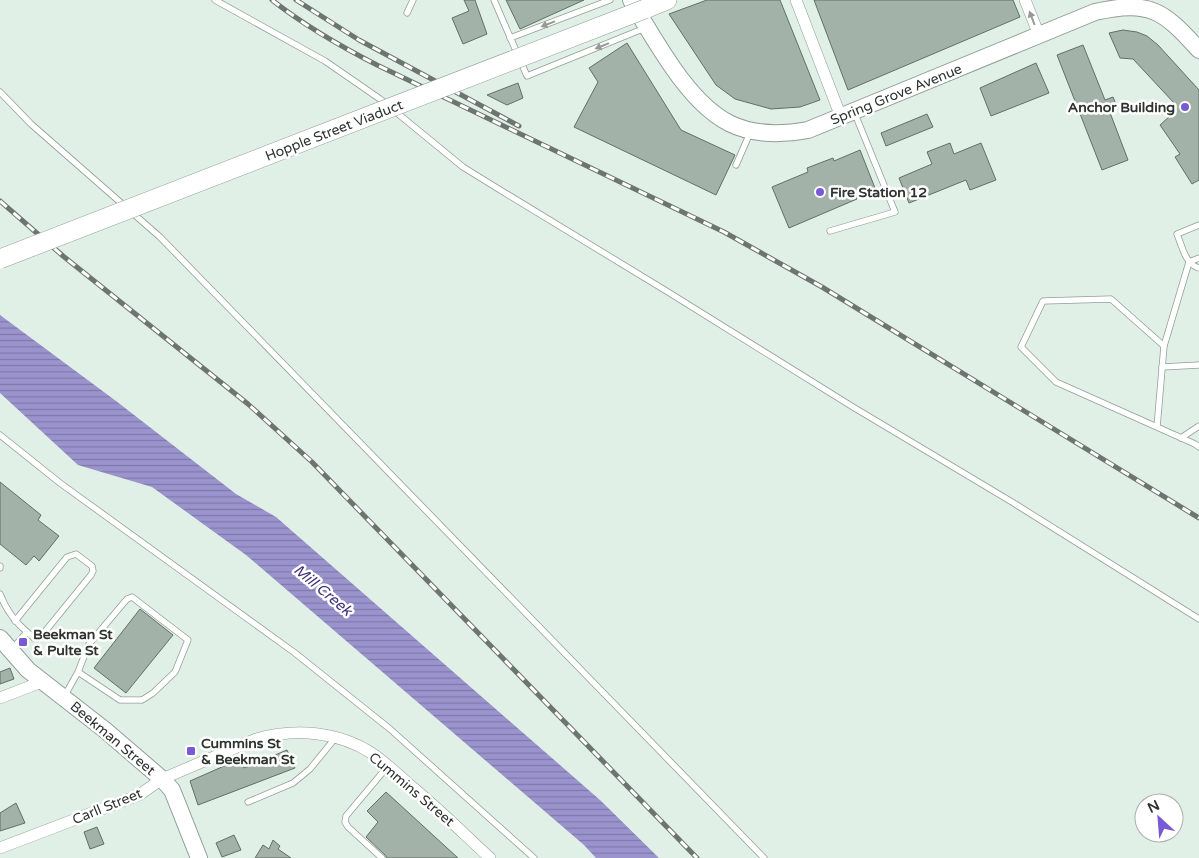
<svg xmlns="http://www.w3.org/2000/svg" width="1199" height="858" font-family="'Varela Round',sans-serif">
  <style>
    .water { fill: url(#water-rules) }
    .building { fill: #a3b2a9; stroke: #616f66 }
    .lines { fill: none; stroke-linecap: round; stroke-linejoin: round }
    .service-casing { stroke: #909f96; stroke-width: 7 }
    .minor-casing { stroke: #909f96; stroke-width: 12 }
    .secondary-casing { stroke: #909f96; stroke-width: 18 }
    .primary-casing { stroke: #909f96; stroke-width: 20 }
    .service { stroke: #fff; stroke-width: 5.5 }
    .minor { stroke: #fff; stroke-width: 11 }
    .secondary { stroke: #fff; stroke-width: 16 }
    .primary { stroke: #fff; stroke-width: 19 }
    .rail-casing { stroke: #6c756f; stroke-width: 5 }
    .rail { stroke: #fff; stroke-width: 3; stroke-dasharray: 9; stroke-linecap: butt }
    .primary-bridge-casing { stroke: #909f96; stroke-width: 20; stroke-linecap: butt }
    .primary-bridge { stroke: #fff; stroke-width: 19 }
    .oneway { fill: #969997 }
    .poi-dot { fill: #785ad5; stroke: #fff; stroke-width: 2 }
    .labels { text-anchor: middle; stroke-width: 5; stroke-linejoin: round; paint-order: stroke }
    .street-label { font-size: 14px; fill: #2d332f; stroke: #fff }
    .poi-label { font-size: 14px; font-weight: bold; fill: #2d332f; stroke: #fff; text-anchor: start }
    .water-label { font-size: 15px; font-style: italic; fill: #413177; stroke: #fff }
  </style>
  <defs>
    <pattern id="water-rules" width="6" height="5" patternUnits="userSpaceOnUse" patternTransform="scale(1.25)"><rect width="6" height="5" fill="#9b93ce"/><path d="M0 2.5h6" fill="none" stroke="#7f79a8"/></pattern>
  </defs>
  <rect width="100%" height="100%" fill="#e1f0e7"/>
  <!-- water -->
  <polygon class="water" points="0,315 116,401 236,494 276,517 600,800 659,858 596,858 584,845 246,555 152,487 78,465 0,393"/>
  <!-- building -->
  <g class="building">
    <polygon points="464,0 475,0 487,34 463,44 452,18 469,11"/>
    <polygon points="506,0 584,0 520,29"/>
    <polygon points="707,0 780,0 820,100 800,107 771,109 735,99 716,85 669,14"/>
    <polygon points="814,0 1013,0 1020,17 848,90"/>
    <polygon points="1123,30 1137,32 1147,36 1158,45 1199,90 1199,180 1192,184 1175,157 1180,154 1160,125 1171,115 1168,110 1175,104 1133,59 1120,58 1109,33"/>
    <polygon points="627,43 681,130 735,155 716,195 574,127 598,82 589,68"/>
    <polygon points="1083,45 1105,100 1113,97 1117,107 1109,110 1128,160 1102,170 1057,55"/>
    <polygon points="1036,63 1049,93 991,116 980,88"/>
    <polygon points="518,83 523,98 507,105 487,95"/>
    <polygon points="927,114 933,127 886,146 881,133"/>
    <polygon points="950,143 954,154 981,143 996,180 970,190 966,180 909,203 899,178 932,164 927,152"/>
    <polygon points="860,150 875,188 856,196 857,199 789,228 772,187 808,172 807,168 833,158 834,161"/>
    <polygon points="0,482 41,515 38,520 59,536 39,561 34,556 26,565 0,544"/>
    <polygon points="140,609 173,635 126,693 94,668"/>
    <polygon points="10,668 14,679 0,684 0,672"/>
    <polygon points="287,750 295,768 198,805 190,781 240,759 244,768"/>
    <polygon points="386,792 458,858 387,858 385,855 366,837 378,822 367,811"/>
    <polygon points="16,803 25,823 0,831 0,813"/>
    <polygon points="97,827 104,844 90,849 84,832"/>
    <polygon points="234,835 241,850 222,857 216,843"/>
    <polygon points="273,840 280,846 278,849 291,858 255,858 263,845 269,849"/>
  </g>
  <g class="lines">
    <!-- service casing -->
    <g class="service-casing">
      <g id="service">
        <polyline points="215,0 325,61 380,99 463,167 497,188 668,292 853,407 1012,502 1199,619"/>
        <polyline points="494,0 527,76 645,28"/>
        <polyline points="407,13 413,0"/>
        <polyline points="510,38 610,0"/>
        <polyline points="0,92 31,124 160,237 764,858"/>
        <polyline points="736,165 750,133"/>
        <path d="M1199,225l-22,9c5,12 8,30 22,34"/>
        <polyline points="830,231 895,212 855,114"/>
        <polyline points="1164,346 1189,262 1199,258"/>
        <polyline points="1162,367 1199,365"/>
        <polyline points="1157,427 1164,346 1111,299 1043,301 1021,347 1056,382 1195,444 1199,447"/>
        <polyline points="0,435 60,483 295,653 390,729 534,858"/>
        <polyline points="1181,438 1199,426"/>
        <polyline points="0,566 0,568"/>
        <path d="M0,594c6,16 14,27 27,38l-15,17"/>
        <polyline points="15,621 67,557 76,554 92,566 93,571 91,575 43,634 39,637 34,638 27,632"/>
        <polyline points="64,697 78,672 89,644 127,599 132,597 188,640 175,672 153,693 142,700 120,700 78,672"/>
        <polyline points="248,802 293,783 310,769 336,737"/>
        <polyline points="382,858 348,827 345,822 346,816 388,766"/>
      </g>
    </g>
    <!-- minor casing -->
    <g class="minor-casing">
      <g id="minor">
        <polyline points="796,0 841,117"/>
        <polyline points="1025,0 1039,35"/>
        <polyline points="0,698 44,681"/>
        <path d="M0,848l139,-53 23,-16 94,-40c40,-11 82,-8 117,15 14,10 26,21 38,32 28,23 53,48 79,72"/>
      </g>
    </g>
    <!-- secondary casing -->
    <g class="secondary-casing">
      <g id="secondary">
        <path d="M631,0c13,23 27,46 42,68 37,53 69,74 135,62l287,-118c55,-12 68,-2 104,38"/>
        <polyline points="0,638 28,670 105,730 162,779 172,790 199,858"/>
      </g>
    </g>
    <!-- primary casing -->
    <g class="primary-casing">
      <polyline id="primary" points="645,9 667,0"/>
    </g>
    <!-- service -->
    <use href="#service" class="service"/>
    <!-- minor -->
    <use href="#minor" class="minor"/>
    <!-- secondary -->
    <use href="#secondary" class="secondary"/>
    <!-- primary -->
    <use href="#primary" class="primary"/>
    <!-- rail casing -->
    <g class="rail-casing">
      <g id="rail">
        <path d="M272,0c33,26 68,46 105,65l347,167 98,55 377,231"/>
        <polyline points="296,0 359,40 519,126"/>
        <polyline points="0,201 63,256 248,404 312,462 697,858"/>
      </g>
    </g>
    <!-- rail -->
    <use href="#rail" class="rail"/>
    <!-- primary-bridge casing -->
    <g class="primary-bridge-casing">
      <polyline id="primary-bridge" points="0,259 645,9"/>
    </g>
    <!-- primary-bridge -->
    <use href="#primary-bridge" class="primary-bridge"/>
  </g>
  <!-- one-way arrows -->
  <defs><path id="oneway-solid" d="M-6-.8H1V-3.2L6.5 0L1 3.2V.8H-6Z" transform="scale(1.25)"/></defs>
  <g class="oneway">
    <use href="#oneway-solid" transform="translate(1032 18) rotate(-111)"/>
    <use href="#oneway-solid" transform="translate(548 24) rotate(159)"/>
    <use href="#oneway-solid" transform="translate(602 46) rotate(158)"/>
  </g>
  <!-- markers -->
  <g class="poi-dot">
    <circle cx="1185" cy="107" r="5"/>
    <circle cx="820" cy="192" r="5"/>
    <rect x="18" y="637" width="10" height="10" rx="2.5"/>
    <rect x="186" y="746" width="10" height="10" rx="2.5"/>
  </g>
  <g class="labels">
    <!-- street labels -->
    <g class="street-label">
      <text transform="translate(896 94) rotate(-22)" y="5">Spring Grove Avenue</text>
      <text transform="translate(334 130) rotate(-21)" y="5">Hopple Street Viaduct</text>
      <text transform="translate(113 738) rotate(40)" y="5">Beekman Street</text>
      <text transform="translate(412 789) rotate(40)" y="5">Cummins Street</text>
      <text transform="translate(107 806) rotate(-22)" y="5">Carll Street</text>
    </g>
    <!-- poi labels -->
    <g class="poi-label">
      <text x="1175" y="112" text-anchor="end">Anchor Building</text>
      <text x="830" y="197">Fire Station 12</text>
      <text x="33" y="639">Beekman St<tspan x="33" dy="16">&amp; Pulte St</tspan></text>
      <text x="201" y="748">Cummins St<tspan x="201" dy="16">&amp; Beekman St</tspan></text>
    </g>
    <!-- water labels -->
    <g class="water-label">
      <text transform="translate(323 590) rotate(40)" y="5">Mill Creek</text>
    </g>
  </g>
  <!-- north arrow -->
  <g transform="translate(1159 818) rotate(334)"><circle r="24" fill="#ffffff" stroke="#abadac"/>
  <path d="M0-4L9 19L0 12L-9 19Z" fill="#785ad5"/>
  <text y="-8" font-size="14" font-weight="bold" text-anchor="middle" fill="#2d332f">N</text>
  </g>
</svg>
